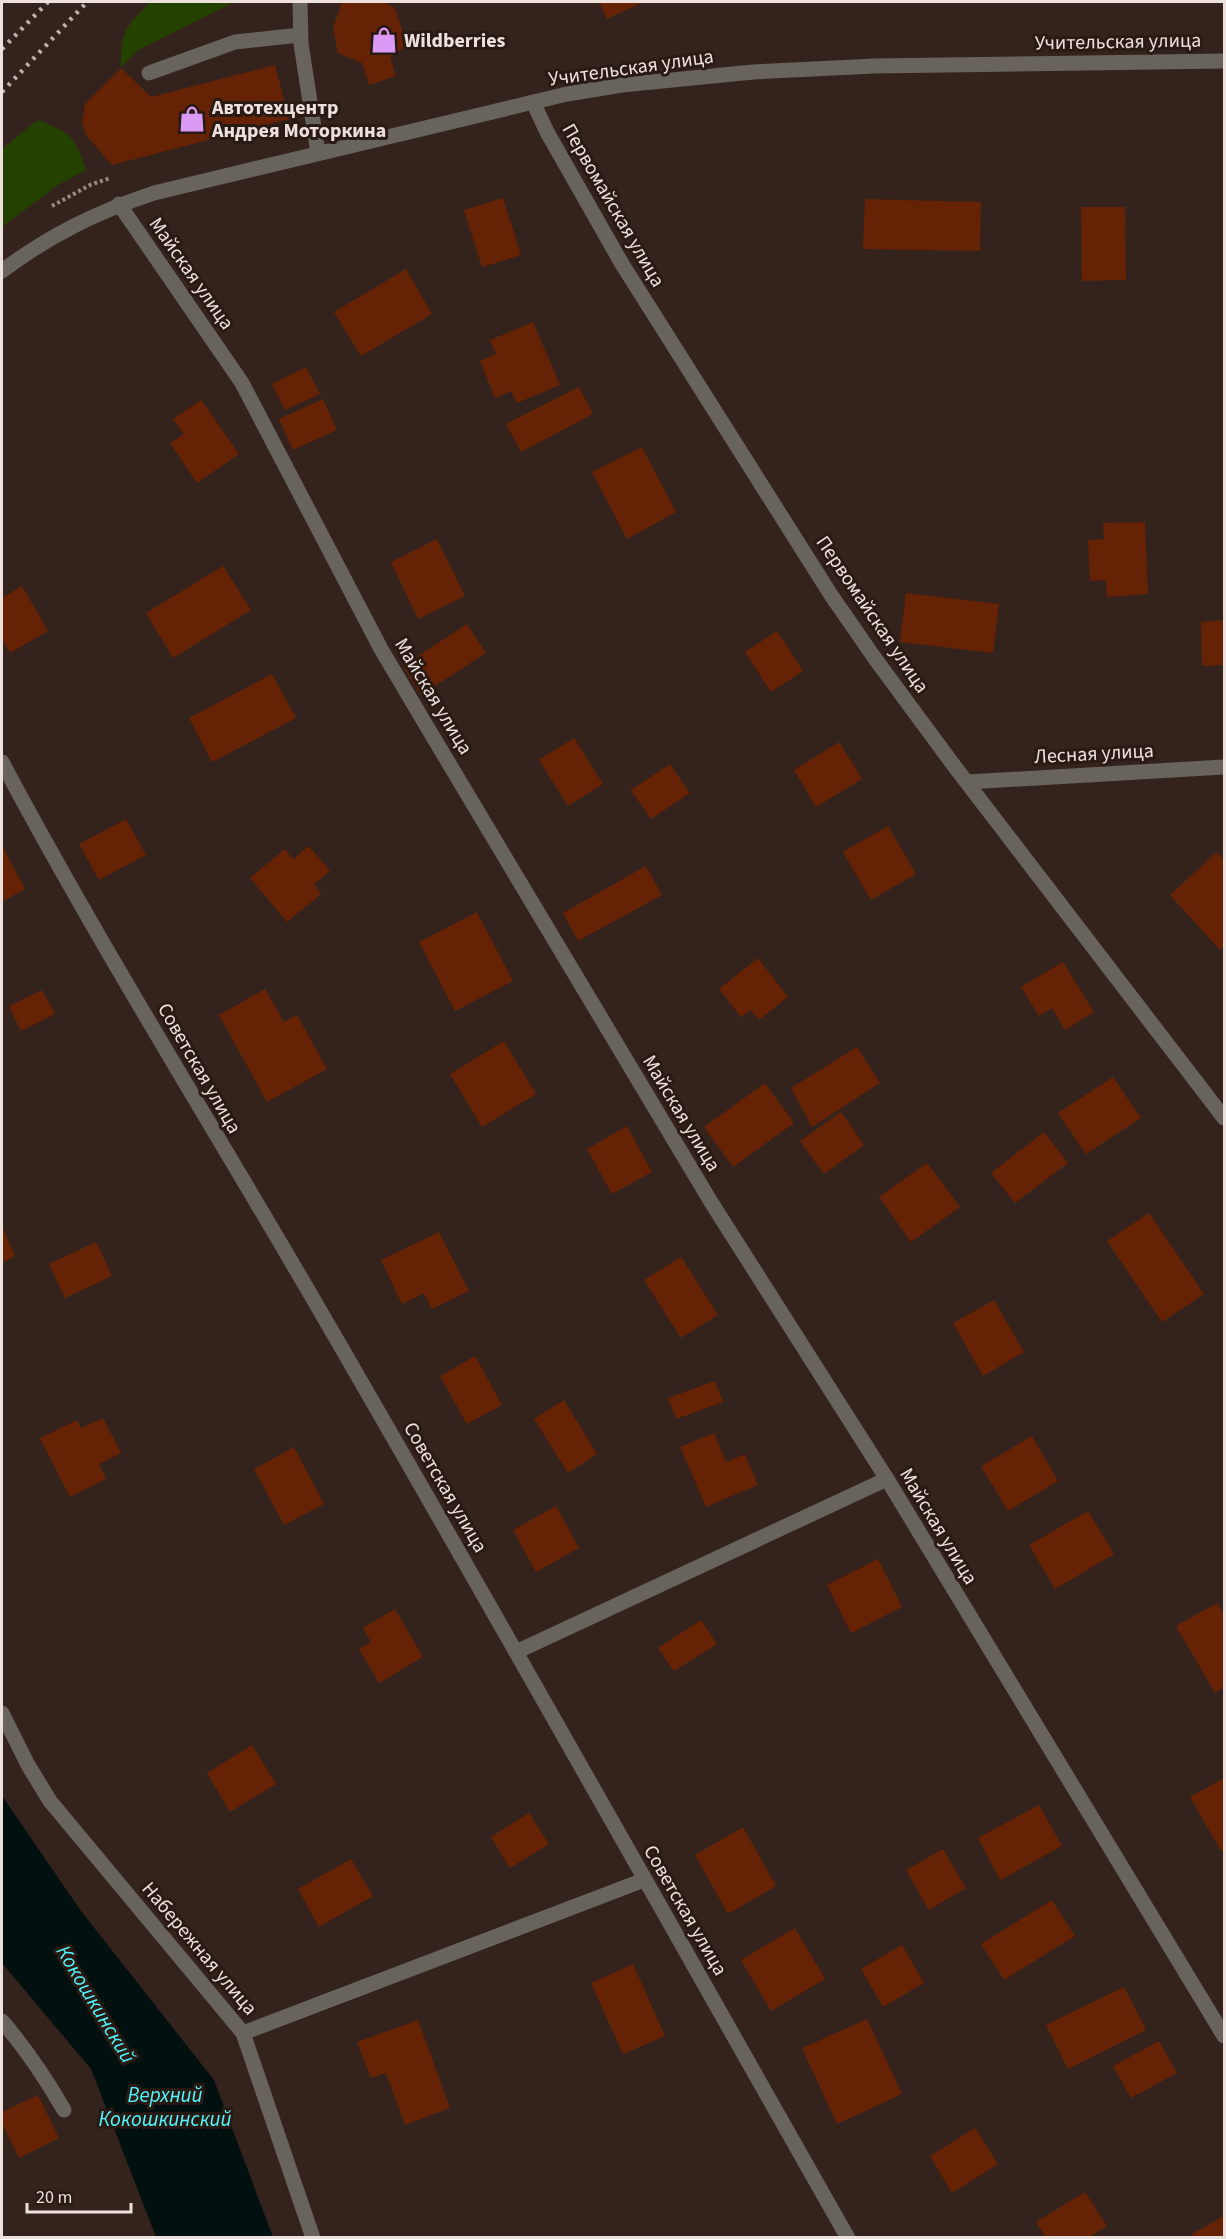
<svg xmlns="http://www.w3.org/2000/svg" width="1226" height="2239" font-family="'Source Sans 3',sans-serif">
  <style>
    .green { fill: #254100 }
    .water { fill: #031010 }
    .building { fill: #652204 }
    .lines { fill: none; stroke-linecap: round; stroke-linejoin: round }
    .path { stroke: #978984; stroke-width: 4; stroke-dasharray: 3 3; stroke-linecap: butt }
    .service { stroke: #68635c; stroke-width: 15 }
    .minor { stroke: #68635c; stroke-width: 15 }
    .tertiary { stroke: #68635c; stroke-width: 15 }
    .rail { stroke: #beb1ac; stroke-width: 4.5; stroke-dasharray: 3 6; stroke-linecap: butt }
    .labels { text-anchor: middle; stroke-width: 6; stroke-linejoin: round; paint-order: stroke }
    .poi-label { font-size: 20px; font-weight: bold; fill: #ede1dd; stroke: #2a1a14; text-anchor: start }
    .street-label { font-size: 20px; fill: #ede1dd; stroke: #2a1a14 }
    .water-label { font-size: 21px; font-style: italic; fill: #4ff6fd; stroke: #2a1a14 }
  </style>
  <rect width="100%" height="100%" fill="#34231d"/>
  <!-- green -->
  <g class="green">
    <path d="M150,2h84l-96,48 -17,18c0,-39 4,-39 29,-66z"/>
    <path d="M38,120c33,13 37,16 48,50l-28,15 -56,42v-78z"/>
  </g>
  <!-- water -->
  <polygon class="water" points="2,1796 81,1911 214,2080 273,2237 156,2237 91,2069 2,1963"/>
  <!-- building -->
  <g class="building">
    <polygon points="340,2 383,2 395,8 403,33 403,48 390,57 396,76 369,85 362,63 338,53 333,28 341,5"/>
    <polygon points="599,2 643,2 607,19"/>
    <polygon points="275,65 289,119 112,165 86,135 82,122 85,104 121,68 151,97"/>
    <polygon points="503,198 521,255 482,267 464,210"/>
    <polygon points="865,199 981,202 980,251 863,249"/>
    <polygon points="1081,207 1125,207 1126,280 1082,281"/>
    <polygon points="406,269 432,314 361,356 334,312"/>
    <polygon points="533,322 560,385 517,403 511,391 495,398 480,361 496,354 490,340"/>
    <polygon points="306,367 320,394 285,410 272,384"/>
    <polygon points="579,387 593,414 521,452 506,424"/>
    <polygon points="323,399 337,430 293,450 279,419"/>
    <polygon points="201,400 239,454 197,483 170,443 184,434 173,419"/>
    <polygon points="642,447 676,512 627,539 592,472"/>
    <polygon points="1145,522 1148,594 1107,597 1106,580 1090,581 1088,540 1104,539 1103,523"/>
    <polygon points="437,539 465,596 418,619 391,562"/>
    <polygon points="223,566 251,610 173,658 146,613"/>
    <polygon points="22,586 48,631 10,653 2,639 2,598"/>
    <polygon points="906,593 999,604 993,653 900,642"/>
    <polygon points="1224,620 1224,665 1202,666 1201,622"/>
    <polygon points="467,624 486,653 421,695 403,666"/>
    <polygon points="777,631 803,671 771,692 745,652"/>
    <polygon points="272,674 296,718 212,762 189,718"/>
    <polygon points="574,738 603,784 568,806 539,760"/>
    <polygon points="839,742 862,779 816,807 794,770"/>
    <polygon points="670,764 690,793 651,819 631,790"/>
    <polygon points="126,819 146,855 99,880 79,844"/>
    <polygon points="888,826 916,874 871,900 843,852"/>
    <polygon points="2,846 25,889 2,902"/>
    <polygon points="309,846 330,871 314,884 321,894 287,922 250,878 285,849 293,859"/>
    <polygon points="1217,852 1224,861 1224,946 1220,950 1170,895"/>
    <polygon points="646,866 662,895 578,941 563,913"/>
    <polygon points="477,912 513,981 455,1011 419,942"/>
    <polygon points="758,958 788,997 759,1020 751,1010 741,1017 719,989"/>
    <polygon points="1063,962 1094,1012 1065,1030 1052,1008 1039,1016 1021,987"/>
    <polygon points="265,989 284,1022 297,1015 327,1069 267,1102 219,1015"/>
    <polygon points="42,990 55,1014 21,1031 9,1006"/>
    <polygon points="504,1041 536,1094 482,1127 450,1074"/>
    <polygon points="857,1047 880,1083 812,1127 791,1088"/>
    <polygon points="1113,1077 1141,1118 1086,1154 1058,1113"/>
    <polygon points="765,1083 794,1123 733,1167 704,1127"/>
    <polygon points="841,1112 864,1145 824,1174 800,1141"/>
    <polygon points="627,1126 652,1172 612,1194 587,1149"/>
    <polygon points="1044,1132 1068,1163 1015,1203 991,1173"/>
    <polygon points="927,1163 960,1207 911,1242 879,1197"/>
    <polygon points="1149,1213 1204,1294 1162,1322 1107,1241"/>
    <polygon points="2,1227 15,1256 2,1263"/>
    <polygon points="439,1232 469,1291 432,1309 424,1293 402,1304 381,1260"/>
    <polygon points="96,1242 112,1276 65,1298 49,1264"/>
    <polygon points="681,1257 718,1315 681,1338 644,1280"/>
    <polygon points="994,1300 1024,1352 983,1376 953,1323"/>
    <polygon points="475,1356 502,1405 467,1424 440,1376"/>
    <polygon points="715,1381 723,1402 676,1419 668,1398"/>
    <polygon points="564,1400 597,1454 568,1473 534,1419"/>
    <polygon points="103,1418 121,1453 99,1464 106,1479 70,1497 40,1438 77,1420 81,1428"/>
    <polygon points="714,1433 726,1462 745,1454 758,1485 706,1507 680,1447"/>
    <polygon points="1032,1436 1058,1481 1008,1511 981,1466"/>
    <polygon points="294,1447 324,1504 284,1525 254,1469"/>
    <polygon points="556,1506 579,1548 536,1572 513,1530"/>
    <polygon points="1088,1511 1114,1554 1055,1589 1029,1545"/>
    <polygon points="878,1559 902,1607 851,1633 827,1585"/>
    <polygon points="1217,1603 1224,1615 1224,1687 1215,1693 1176,1626"/>
    <polygon points="395,1609 423,1657 379,1683 359,1649 371,1642 363,1628"/>
    <polygon points="701,1620 717,1644 674,1671 658,1648"/>
    <polygon points="252,1745 276,1784 230,1812 207,1773"/>
    <polygon points="1224,1778 1224,1849 1221,1851 1190,1797"/>
    <polygon points="1039,1805 1062,1846 1000,1880 978,1838"/>
    <polygon points="529,1813 549,1844 510,1868 491,1837"/>
    <polygon points="743,1827 776,1886 728,1914 695,1855"/>
    <polygon points="943,1849 966,1888 929,1910 906,1870"/>
    <polygon points="351,1859 373,1896 319,1927 298,1889"/>
    <polygon points="1052,1900 1075,1936 1004,1980 981,1944"/>
    <polygon points="795,1928 825,1979 771,2011 741,1960"/>
    <polygon points="902,1945 924,1983 883,2007 861,1969"/>
    <polygon points="633,1964 665,2036 623,2054 591,1983"/>
    <polygon points="1124,1987 1146,2030 1068,2069 1046,2025"/>
    <polygon points="867,2019 902,2094 837,2124 802,2048"/>
    <polygon points="418,2020 450,2108 405,2125 386,2073 371,2078 357,2042"/>
    <polygon points="1159,2041 1177,2073 1131,2098 1113,2066"/>
    <polygon points="38,2095 59,2138 19,2158 2,2123 2,2112"/>
    <polygon points="975,2128 998,2164 952,2193 930,2156"/>
    <polygon points="1085,2192 1107,2226 1088,2238 1046,2238 1036,2222"/>
    <polygon points="1224,2216 1224,2238 1194,2238 1192,2234"/>
  </g>
  <g class="lines">
    <!-- path -->
    <polyline class="path" points="52,206 90,185 110,178"/>
    <!-- service -->
    <g class="service">
      <polyline points="149,73 235,42 300,35"/>
      <polyline points="516,1652 887,1479"/>
      <polyline points="243,2033 644,1880"/>
    </g>
    <!-- minor -->
    <g class="minor">
      <polyline points="300,2 301,44 318,153"/>
      <polyline points="533,102 547,132 622,264 831,595 876,660 955,767 1224,1118"/>
      <polyline points="119,204 242,383 381,649 423,720 711,1202 887,1479 1224,2036"/>
      <path d="M2,762c99,186 211,364 317,547 179,308 353,619 529,929"/>
      <polyline points="967,782 1224,767"/>
      <polyline points="2,1713 28,1765 50,1801 243,2033 313,2238"/>
      <path d="M2,2021c25,29 43,56 62,89"/>
    </g>
    <!-- tertiary -->
    <path class="tertiary" d="M2,271c48,-36 95,-59 152,-78l413,-99 55,-9 131,-13 121,-6 350,-5"/>
    <!-- rail -->
    <g class="rail">
      <polyline points="2,49 48,2"/>
      <polyline points="2,92 87,2"/>
    </g>
  </g>
  <!-- icons -->
  <defs>
    <g id="shop-bare" transform="scale(2.07)"><path d="M-5-2.5h2.3a2.7 3.5 0 0 1 5.4 0H5L5.5 6h-11ZM-1.5-2.5h3a1.5 2.3 0 0 0-3 0Z" fill="#da9af6" stroke="#2a1a14" stroke-width="2.5" paint-order="stroke"/></g>
  </defs>
  <g fill-rule="evenodd">
    <use href="#shop-bare" x="384" y="40"/>
    <use href="#shop-bare" x="192" y="119"/>
  </g>
  <g class="labels">
    <!-- poi labels -->
    <g class="poi-label">
      <text x="404" y="47">Wildberries</text>
      <text x="212" y="114">Автотехцентр<tspan x="212" dy="23">Андрея Моторкина</tspan></text>
    </g>
    <!-- street labels -->
    <g class="street-label">
      <text transform="translate(1118 41) rotate(-1)" y="7">Учительская улица</text>
      <text transform="translate(631 67) rotate(-8)" y="7">Учительская улица</text>
      <text transform="translate(614 205) rotate(60)" y="7">Первомайская улица</text>
      <text transform="translate(192 273) rotate(55)" y="7">Майская улица</text>
      <text transform="translate(873 614) rotate(56)" y="7">Первомайская улица</text>
      <text transform="translate(434 696) rotate(59)" y="7">Майская улица</text>
      <text transform="translate(1094 753) rotate(-3)" y="7">Лесная улица</text>
      <text transform="translate(200 1068) rotate(60)" y="7">Советская улица</text>
      <text transform="translate(682 1113) rotate(59)" y="7">Майская улица</text>
      <text transform="translate(446 1487) rotate(60)" y="7">Советская улица</text>
      <text transform="translate(939 1526) rotate(59)" y="7">Майская улица</text>
      <text transform="translate(686 1910) rotate(60)" y="7">Советская улица</text>
      <text transform="translate(200 1948) rotate(50)" y="7">Набережная улица</text>
    </g>
    <!-- water labels -->
    <g class="water-label">
      <text transform="translate(96 2004) rotate(59)" y="7">Кокошкинский</text>
      <text x="165" y="2102">Верхний<tspan x="165" dy="24">Кокошкинский</tspan></text>
    </g>
  </g>
  <!-- border -->
  <rect width="1226" height="2239" fill="none" stroke="#ede1dd" stroke-width="6"/>
  <!-- scale -->
  <path d="M27 2203v9h104v-9" fill="none" stroke="#ede1dd" stroke-width="3"/>
  <text x="36" y="2203" font-size="18" fill="#ede1dd" stroke="#2a1a14" stroke-width="4.5" paint-order="stroke">20 m</text>
</svg>
